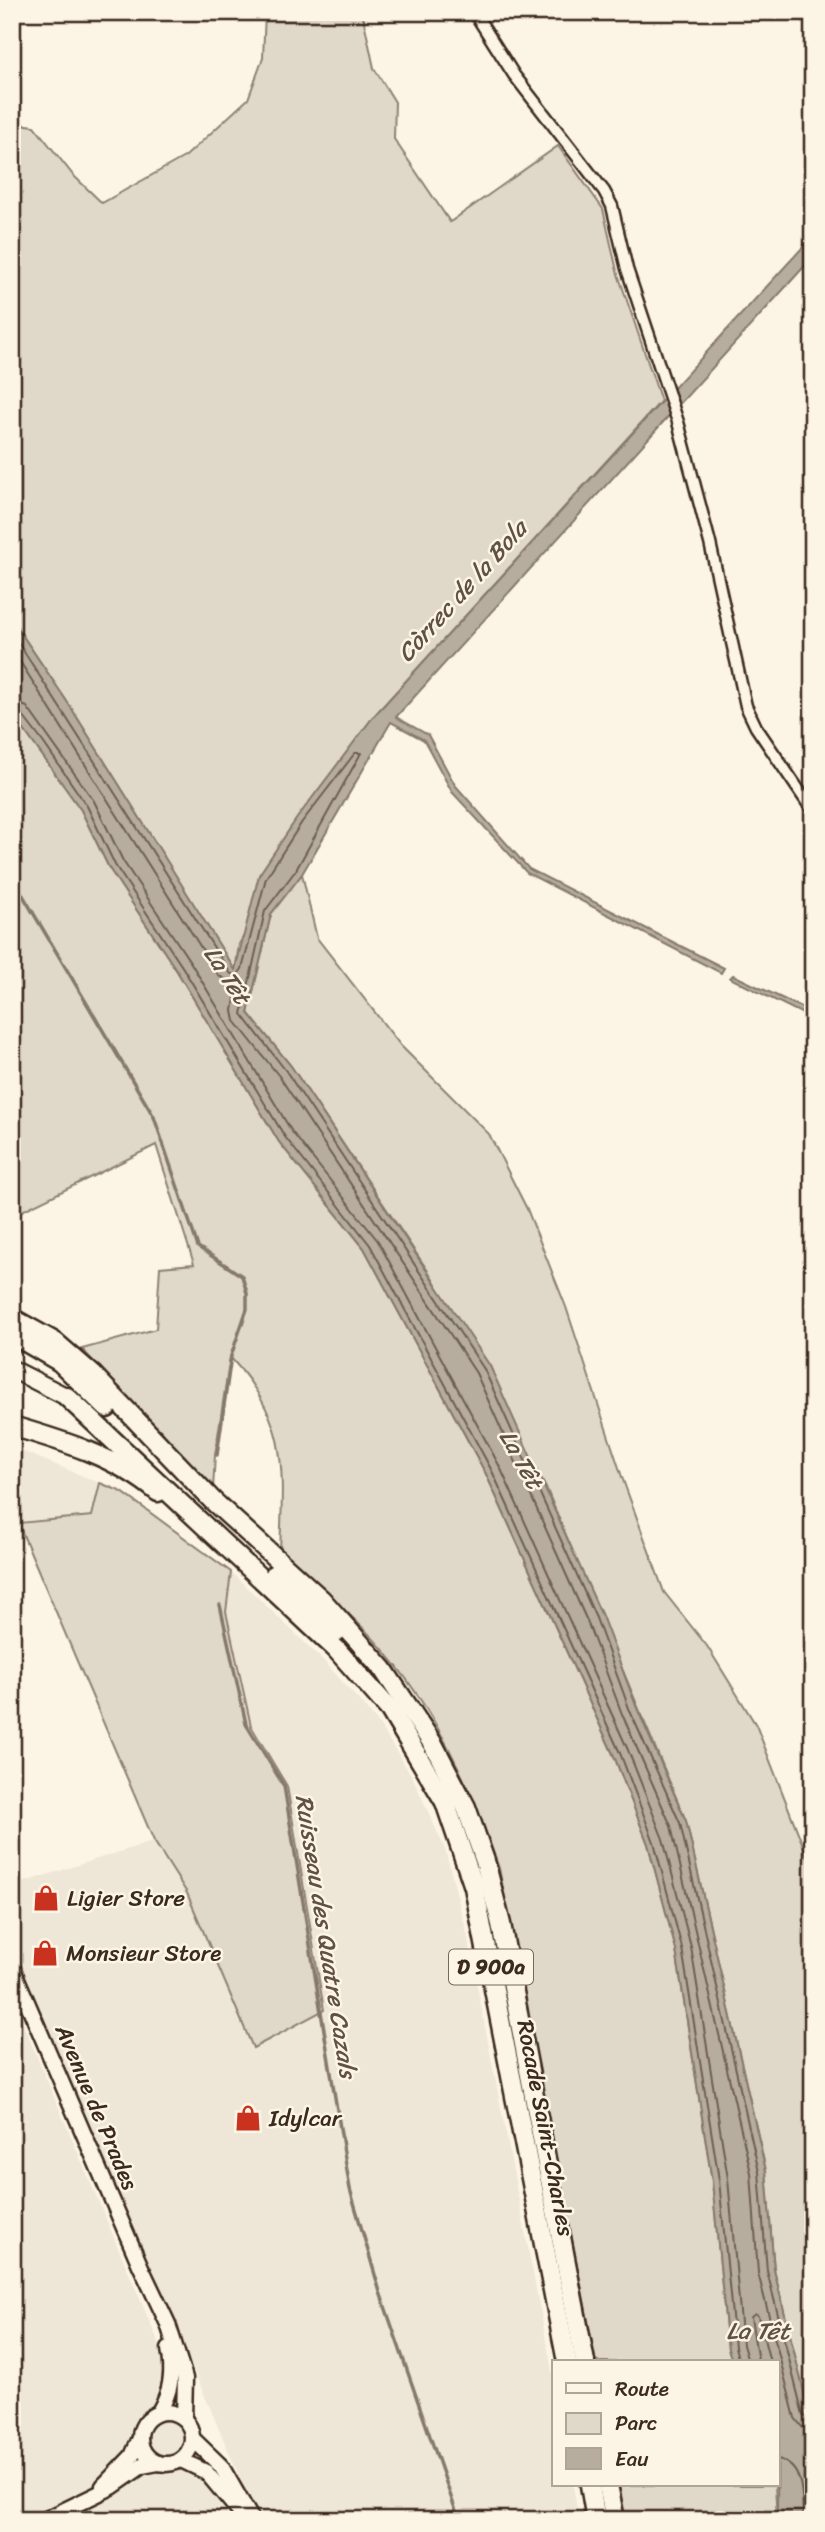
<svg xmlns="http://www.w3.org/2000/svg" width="825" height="2532" font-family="Sriracha,sans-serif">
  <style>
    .built { fill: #eee6d6 }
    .green { fill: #e0d8c8; stroke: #8e8173; stroke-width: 2 }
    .water { fill: #b7ad9e; stroke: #85796b; stroke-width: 2 }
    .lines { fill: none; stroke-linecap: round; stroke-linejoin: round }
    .shore { stroke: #6d5e51; stroke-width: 2 }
    .stream { stroke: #85796b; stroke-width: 3.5 }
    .street-casing { stroke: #3b2a1e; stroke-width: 15 }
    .secondary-casing { stroke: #3b2a1e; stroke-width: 19 }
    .primary-casing { stroke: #3b2a1e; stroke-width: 21 }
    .highway-casing { stroke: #3b2a1e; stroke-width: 23 }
    .street { stroke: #fcf5e5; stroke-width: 10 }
    .secondary { stroke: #fcf5e5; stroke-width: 14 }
    .primary { stroke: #fcf5e5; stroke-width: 16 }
    .highway { stroke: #fcf5e5; stroke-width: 18 }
    .labels { text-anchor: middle; stroke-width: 5; stroke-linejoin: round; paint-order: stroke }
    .shield { fill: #fcf5e5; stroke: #75675a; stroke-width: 2 }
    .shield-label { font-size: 21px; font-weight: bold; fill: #3b2a1e }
    .poi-label { font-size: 23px; fill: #3b2a1e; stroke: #fcf5e5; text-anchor: start }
    .street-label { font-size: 23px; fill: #3b2a1e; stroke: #fcf5e5 }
    .water-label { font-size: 24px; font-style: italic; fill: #605144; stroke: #fcf5e5 }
  </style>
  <rect width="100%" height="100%" fill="#fcf5e5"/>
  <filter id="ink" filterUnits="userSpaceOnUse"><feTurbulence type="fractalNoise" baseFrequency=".0143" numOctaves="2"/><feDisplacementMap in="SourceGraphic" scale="14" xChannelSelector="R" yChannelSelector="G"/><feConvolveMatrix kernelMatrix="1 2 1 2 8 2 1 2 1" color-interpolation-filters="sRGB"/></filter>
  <g filter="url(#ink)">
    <!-- built -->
    <g class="built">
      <polygon points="12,1447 100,1483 92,1516 12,1525"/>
      <polygon points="231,1572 324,1661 376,1720 412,1776 445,1849 467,1934 554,2381 554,2485 573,2485 579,2520 258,2520 12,1946 12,1886 154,1841 187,1893 253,2047 324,2010 283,1776 251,1726 226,1612"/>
      <polygon points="12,1998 234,2520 12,2520"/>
    </g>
    <!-- green -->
    <g class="green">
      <polygon points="265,12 362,12 374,68 395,102 394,139 450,222 558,146 603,209 617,271 661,401 373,717 239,944 235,971 68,703 12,620 12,123 34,126 73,175 102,203 186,156 248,99 263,58"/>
      <path d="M12,713l69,97 28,58 68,103 102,171 85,106 122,226 128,282 34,88 28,106 36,231 16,168 5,13h-137l-97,-494c-31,-88 -70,-174 -136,-240 -26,-27 -56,-51 -83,-76 3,-83 10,-130 -50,-195l-15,98 -2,34 -131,-140 74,-20 4,-62 34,-3 -38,-119 -144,71z"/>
      <polygon points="302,874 317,938 401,1046 489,1134 527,1209 566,1307 623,1480 664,1592 707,1646 756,1725 813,1871 813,2429 774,2270 766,2171 686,1821 547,1490 432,1277 291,1066 248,1013 271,914"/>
      <polygon points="100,1483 122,1492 231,1572 226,1612 251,1726 287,1786 324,2010 253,2048 187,1893 154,1841 18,1523 92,1516"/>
      <polygon points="619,2485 775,2485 777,2520 626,2520"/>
    </g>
    <!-- water -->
    <g class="water">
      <polygon points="813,236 813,257 802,269 396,717 428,735 455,785 529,869 724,968 721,973 527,873 452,792 424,740 391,722 302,874 271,914 248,1013 291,1066 490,1366 602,1616 637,1708 686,1821 766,2171 774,2270 813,2429 813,2520 777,2520 778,2362 733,2362 728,2349 712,2181 676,1950 648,1844 614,1756 486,1474 364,1248 279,1142 177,971 109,868 81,810 12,713 12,620 68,703 235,970 259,875 297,818 373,717"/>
      <polygon points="733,975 813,1013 813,1019 730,978"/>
    </g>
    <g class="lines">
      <!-- shore -->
      <g class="shore">
        <polyline points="12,633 231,974 238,974 242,969 266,878 302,822 355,753 361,753 296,870 265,911 242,1014 286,1071 484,1369 596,1618 630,1711 680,1823 759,2172 767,2271 803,2415 813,2420"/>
        <polyline points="12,649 219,976 237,985 233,1011 235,1021 279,1076 476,1373 587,1621 622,1714 671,1826 751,2173 758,2273 795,2418 802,2427 813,2429"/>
        <polyline points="12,701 27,707 94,801 123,861 191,963 292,1132 378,1241 500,1467 628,1750 663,1839 691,1947 728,2179 743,2345 748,2362"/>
        <polyline points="12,710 20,712 43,742 87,806 115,865 183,968 285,1137 370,1245 492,1471 620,1753 654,1842 682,1948 719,2180 735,2347 739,2362"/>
        <polyline points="758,2362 751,2317 755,2314 758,2316 770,2362"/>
        <path d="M778,2459c27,8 24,37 25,61"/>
      </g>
      <!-- stream -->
      <g class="stream">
        <polyline points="12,877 154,1117 198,1247 242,1276 247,1293 247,1309 231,1356 217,1455"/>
        <polyline points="220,1605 246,1724 284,1786 350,2189 380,2292 459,2520"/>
      </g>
      <!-- street casing -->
      <g class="street-casing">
        <polyline id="street" points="474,12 514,75 604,191 612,206 627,269 678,422 710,543 746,706 756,727 813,811"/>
      </g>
      <!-- secondary casing -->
      <g class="secondary-casing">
        <g id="secondary">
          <polyline points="12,1967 140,2265 168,2324 185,2378 184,2418"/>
          <circle cx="166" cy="2438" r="26"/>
          <path d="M159,2412c12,-21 15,-39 10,-63"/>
          <polyline points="193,2439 221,2466 252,2520"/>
          <polyline points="181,2460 206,2472 241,2514"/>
          <polyline points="103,2486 132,2456 140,2438"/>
          <polyline points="44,2520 112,2487 142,2466 158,2463"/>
        </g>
      </g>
      <!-- primary casing -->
      <g class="primary-casing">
        <polyline id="primary" points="12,1369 67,1397"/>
      </g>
      <!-- highway casing -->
      <g class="highway-casing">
        <g id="highway">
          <polyline points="12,1318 55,1342 93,1375 213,1501 322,1600 383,1669 433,1744 466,1807 485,1861 501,1924 585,2362"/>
          <polyline points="12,1334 60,1362 107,1408"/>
          <polyline points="67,1397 336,1649 390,1710 445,1802 474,1887 567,2362"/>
          <path d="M12,1426c51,15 105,31 146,66"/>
          <polyline points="275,1574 336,1632"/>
          <polyline points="590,2485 596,2520"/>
          <polyline points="608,2485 615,2520"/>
        </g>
      </g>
      <!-- street -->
      <use href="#street" class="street"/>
      <!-- secondary -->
      <use href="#secondary" class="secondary"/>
      <!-- primary -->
      <use href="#primary" class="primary"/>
      <!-- highway -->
      <use href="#highway" class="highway"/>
    </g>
  </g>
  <!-- icons -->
  <defs>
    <g id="shop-bare" transform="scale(2.1)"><path d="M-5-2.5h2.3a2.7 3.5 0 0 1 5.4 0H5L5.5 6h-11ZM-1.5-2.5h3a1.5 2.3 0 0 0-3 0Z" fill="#c8321e" stroke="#fcf5e5" stroke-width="2.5" paint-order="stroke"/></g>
  </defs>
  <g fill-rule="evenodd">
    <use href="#shop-bare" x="46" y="1898"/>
    <use href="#shop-bare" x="45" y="1953"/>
    <use href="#shop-bare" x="248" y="2118"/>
  </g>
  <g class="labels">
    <!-- shield labels -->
    <rect class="shield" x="449" y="1949.5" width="84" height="35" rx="5"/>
    <g class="shield-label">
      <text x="491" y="1974">D 900a</text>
    </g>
    <!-- poi labels -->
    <g class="poi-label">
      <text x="67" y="1906">Ligier Store</text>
      <text x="66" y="1961">Monsieur Store</text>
      <text x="269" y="2126">Idylcar</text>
    </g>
    <!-- street labels -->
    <g class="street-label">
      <text transform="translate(97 2107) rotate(67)" y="8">Avenue de Prades</text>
      <text transform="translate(546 2128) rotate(79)" y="8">Rocade Saint-Charles</text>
    </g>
    <!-- water labels -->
    <g class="water-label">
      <text transform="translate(462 591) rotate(-48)" y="8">Còrrec de la Bola</text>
      <text transform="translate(227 975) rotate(57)" y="8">La Têt</text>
      <text transform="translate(521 1459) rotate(61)" y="8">La Têt</text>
      <text transform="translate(326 1936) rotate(81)" y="8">Ruisseau des Quatre Cazals</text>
      <text x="758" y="2339">La Têt</text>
    </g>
  </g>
  <!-- margin -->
  <rect width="825" height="2532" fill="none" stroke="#fcf5e5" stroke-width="42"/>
  <rect x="21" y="21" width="783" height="2490" fill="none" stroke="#3b2a1e" stroke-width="2.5" filter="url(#ink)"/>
  <!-- legend -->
  <rect x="552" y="2360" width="228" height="126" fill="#fcf5e5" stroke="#afa495" stroke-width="2"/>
  <rect x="566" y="2383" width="35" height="10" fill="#fcf5e5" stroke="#afa495" stroke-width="2"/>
  <text x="615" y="2396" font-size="21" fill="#3b2a1e">Route</text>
  <rect x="566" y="2413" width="35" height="21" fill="#e0d8c8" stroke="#afa495" stroke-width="2"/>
  <text x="615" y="2430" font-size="21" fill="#3b2a1e">Parc</text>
  <rect x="566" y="2448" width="35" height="21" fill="#b7ad9e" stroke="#afa495" stroke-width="2"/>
  <text x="615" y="2466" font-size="21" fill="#3b2a1e">Eau</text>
</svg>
